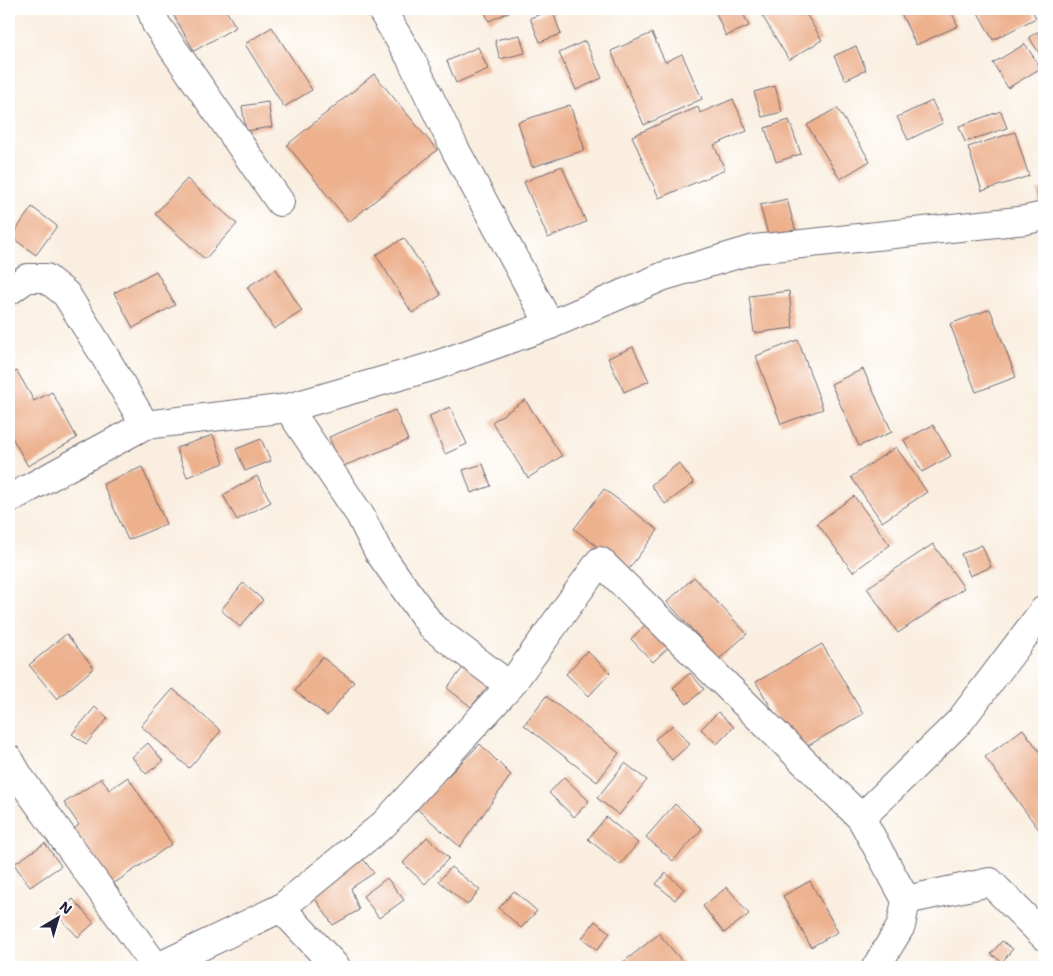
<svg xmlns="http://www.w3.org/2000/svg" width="1053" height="976" font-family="'Shantell Sans',sans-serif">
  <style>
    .building { fill: #edb18e }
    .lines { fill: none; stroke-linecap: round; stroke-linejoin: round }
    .minor-casing { stroke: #6d6974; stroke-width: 30 }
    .minor { stroke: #fff; stroke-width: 28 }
  </style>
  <rect width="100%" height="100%" fill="#fff"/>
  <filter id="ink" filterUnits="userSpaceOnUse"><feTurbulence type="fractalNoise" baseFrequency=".02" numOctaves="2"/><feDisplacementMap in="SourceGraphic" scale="10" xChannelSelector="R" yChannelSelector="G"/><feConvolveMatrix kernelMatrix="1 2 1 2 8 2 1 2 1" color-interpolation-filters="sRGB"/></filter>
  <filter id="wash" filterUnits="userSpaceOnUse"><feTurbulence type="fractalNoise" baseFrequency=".0096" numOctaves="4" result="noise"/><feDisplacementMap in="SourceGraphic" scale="20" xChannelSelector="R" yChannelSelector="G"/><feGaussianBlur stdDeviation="1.12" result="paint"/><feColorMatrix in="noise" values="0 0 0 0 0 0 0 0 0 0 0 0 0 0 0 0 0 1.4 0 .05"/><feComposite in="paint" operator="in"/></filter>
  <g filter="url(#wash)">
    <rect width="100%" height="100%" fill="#f9eedf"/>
    <g id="blocks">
      <!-- building -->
      <g class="building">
        <polygon points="170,9 225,9 236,27 194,51"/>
        <polygon points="483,9 507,9 509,12 489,21"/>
        <polygon points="714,9 741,9 749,26 726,36"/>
        <polygon points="766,9 803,9 822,40 789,60 760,12"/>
        <polygon points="899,9 950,9 958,26 916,45"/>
        <polygon points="976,9 1031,9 1036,18 993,40"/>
        <polygon points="552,10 561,34 540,42 530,18"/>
        <polygon points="272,27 312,90 284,107 245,44"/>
        <polygon points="1044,28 1044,61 1029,37"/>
        <polygon points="652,33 665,62 682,54 702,99 644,125 611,51"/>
        <polygon points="520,35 525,53 500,59 495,40"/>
        <polygon points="585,41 602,78 576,90 559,53"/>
        <polygon points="1025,44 1041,68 1008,88 993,63"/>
        <polygon points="856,46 866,70 845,80 834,56"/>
        <polygon points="478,47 488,69 456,83 447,61"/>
        <polygon points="374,74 437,150 349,222 287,145"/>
        <polygon points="775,86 782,112 762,117 754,92"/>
        <polygon points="733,99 747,131 714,145 725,170 659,198 632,136 698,107 700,113"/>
        <polygon points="932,101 943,123 908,140 897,117"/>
        <polygon points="268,102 272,127 246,131 242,106"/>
        <polygon points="570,105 585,150 532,167 518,122"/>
        <polygon points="837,108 870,161 840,179 807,125"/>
        <polygon points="1001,111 1007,128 965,142 959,126"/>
        <polygon points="789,120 801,154 776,162 765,128"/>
        <polygon points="1015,132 1029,176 982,191 968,147"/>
        <polygon points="562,166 586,222 548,238 524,182"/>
        <polygon points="187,179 237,224 205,259 155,214"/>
        <polygon points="1044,189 1044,210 1040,210 1037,191"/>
        <polygon points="787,199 797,236 770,242 760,205"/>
        <polygon points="32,207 57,226 36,255 11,237"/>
        <polygon points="404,238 441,295 412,313 376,255"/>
        <polygon points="276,269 302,311 274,329 247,287"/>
        <polygon points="156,271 175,305 133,328 114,293"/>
        <polygon points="789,291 793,328 754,333 749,296"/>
        <polygon points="990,309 1016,377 976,392 950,324"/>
        <polygon points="798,340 823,409 781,424 756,356"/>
        <polygon points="633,347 649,381 624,392 608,358"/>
        <polygon points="863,369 892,432 859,446 831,384"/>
        <polygon points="17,371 34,401 52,392 77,438 28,466 9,432 9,375"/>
        <polygon points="525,400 562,456 528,478 492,422"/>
        <polygon points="450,407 467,444 445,454 429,416"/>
        <polygon points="395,410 408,440 341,467 329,437"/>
        <polygon points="933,425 951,456 922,472 904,440"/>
        <polygon points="213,435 224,463 187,477 176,448"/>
        <polygon points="261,439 271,461 245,471 236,449"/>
        <polygon points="896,447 927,492 882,522 851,477"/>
        <polygon points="679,463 694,483 665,504 651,485"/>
        <polygon points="483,464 491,486 471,493 463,470"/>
        <polygon points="142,467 166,524 128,540 103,484"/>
        <polygon points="257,476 271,502 237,520 223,495"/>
        <polygon points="604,489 658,530 628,570 574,529"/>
        <polygon points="854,496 890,545 853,572 817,523"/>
        <polygon points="933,544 964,588 898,633 867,588"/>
        <polygon points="982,545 991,567 970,576 961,554"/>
        <polygon points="694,577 747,634 719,659 667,602"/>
        <polygon points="243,583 263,600 240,627 221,610"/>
        <polygon points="653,617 675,641 653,662 631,639"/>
        <polygon points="66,634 94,668 57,699 29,665"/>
        <polygon points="822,644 863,714 797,752 756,682"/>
        <polygon points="587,651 610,673 589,696 566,674"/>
        <polygon points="322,657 354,682 327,716 295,691"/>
        <polygon points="469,660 493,680 471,707 447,688"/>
        <polygon points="690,673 704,689 687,704 673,688"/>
        <polygon points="173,689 221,731 189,768 141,726"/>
        <polygon points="546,696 619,753 597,782 524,725"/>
        <polygon points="95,707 108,718 86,744 72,734"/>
        <polygon points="718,712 734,727 717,744 701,729"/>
        <polygon points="673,725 690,744 672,760 655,739"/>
        <polygon points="1023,729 1044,758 1044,827 1040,831 985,757"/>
        <polygon points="148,743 163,761 146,774 132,757"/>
        <polygon points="480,744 511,775 460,847 416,808"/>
        <polygon points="625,763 647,780 619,815 597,798"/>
        <polygon points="128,777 172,844 110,886 72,830 79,825 64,803 102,778 109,790"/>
        <polygon points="564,777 589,801 574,817 549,793"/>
        <polygon points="675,804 702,829 673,861 646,837"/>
        <polygon points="606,817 638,843 620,865 588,839"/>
        <polygon points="427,837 449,858 425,884 403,863"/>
        <polygon points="45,843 61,866 30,887 14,864"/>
        <polygon points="359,854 374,873 351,888 359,910 333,925 308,888"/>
        <polygon points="451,867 480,890 467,905 439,881"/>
        <polygon points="666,873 684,889 675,900 656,884"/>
        <polygon points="387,878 404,900 379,918 363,896"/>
        <polygon points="810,881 838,932 811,947 783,896"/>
        <polygon points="727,887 749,914 724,933 703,906"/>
        <polygon points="514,891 537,911 521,928 499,908"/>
        <polygon points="73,899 94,923 78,937 57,915"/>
        <polygon points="595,921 610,933 597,950 582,938"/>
        <polygon points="659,934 687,967 617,967"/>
        <polygon points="1002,941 1013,949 1002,962 991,954"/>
      </g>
    </g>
  </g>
  <g filter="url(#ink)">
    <use href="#blocks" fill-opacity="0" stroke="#6d6974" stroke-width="1"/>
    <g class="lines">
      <!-- minor casing -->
      <g class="minor-casing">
        <g id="minor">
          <polyline points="151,9 156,24 280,202"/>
          <polyline points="381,9 410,57 456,151 550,325"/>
          <polyline points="9,291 27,278 46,278 66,294 104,355 145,425"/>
          <polyline points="288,408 360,515 378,551 432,627 510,686"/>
          <polyline points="9,499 145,425 288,408 434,366 550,325 664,276 755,249 1026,220 1044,216"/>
          <polyline points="9,759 20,778 156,967"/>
          <polyline points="861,818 960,721 1044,610"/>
          <polyline points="906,900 990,882 1044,936"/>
          <polyline points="281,908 336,967"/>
          <polyline points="158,967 281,908 384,824 510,686 600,561 861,818 906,900 901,926 876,967"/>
        </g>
      </g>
      <!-- minor -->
      <use href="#minor" class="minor"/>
    </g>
  </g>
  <!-- margin -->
  <rect width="1053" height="976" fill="none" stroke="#fff" stroke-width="30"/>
  <!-- north arrow -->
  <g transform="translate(58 918) rotate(38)" stroke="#ffffff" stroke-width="4" paint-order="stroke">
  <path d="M0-4L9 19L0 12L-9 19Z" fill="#22223b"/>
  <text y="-8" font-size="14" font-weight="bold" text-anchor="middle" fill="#22223b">N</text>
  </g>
</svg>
